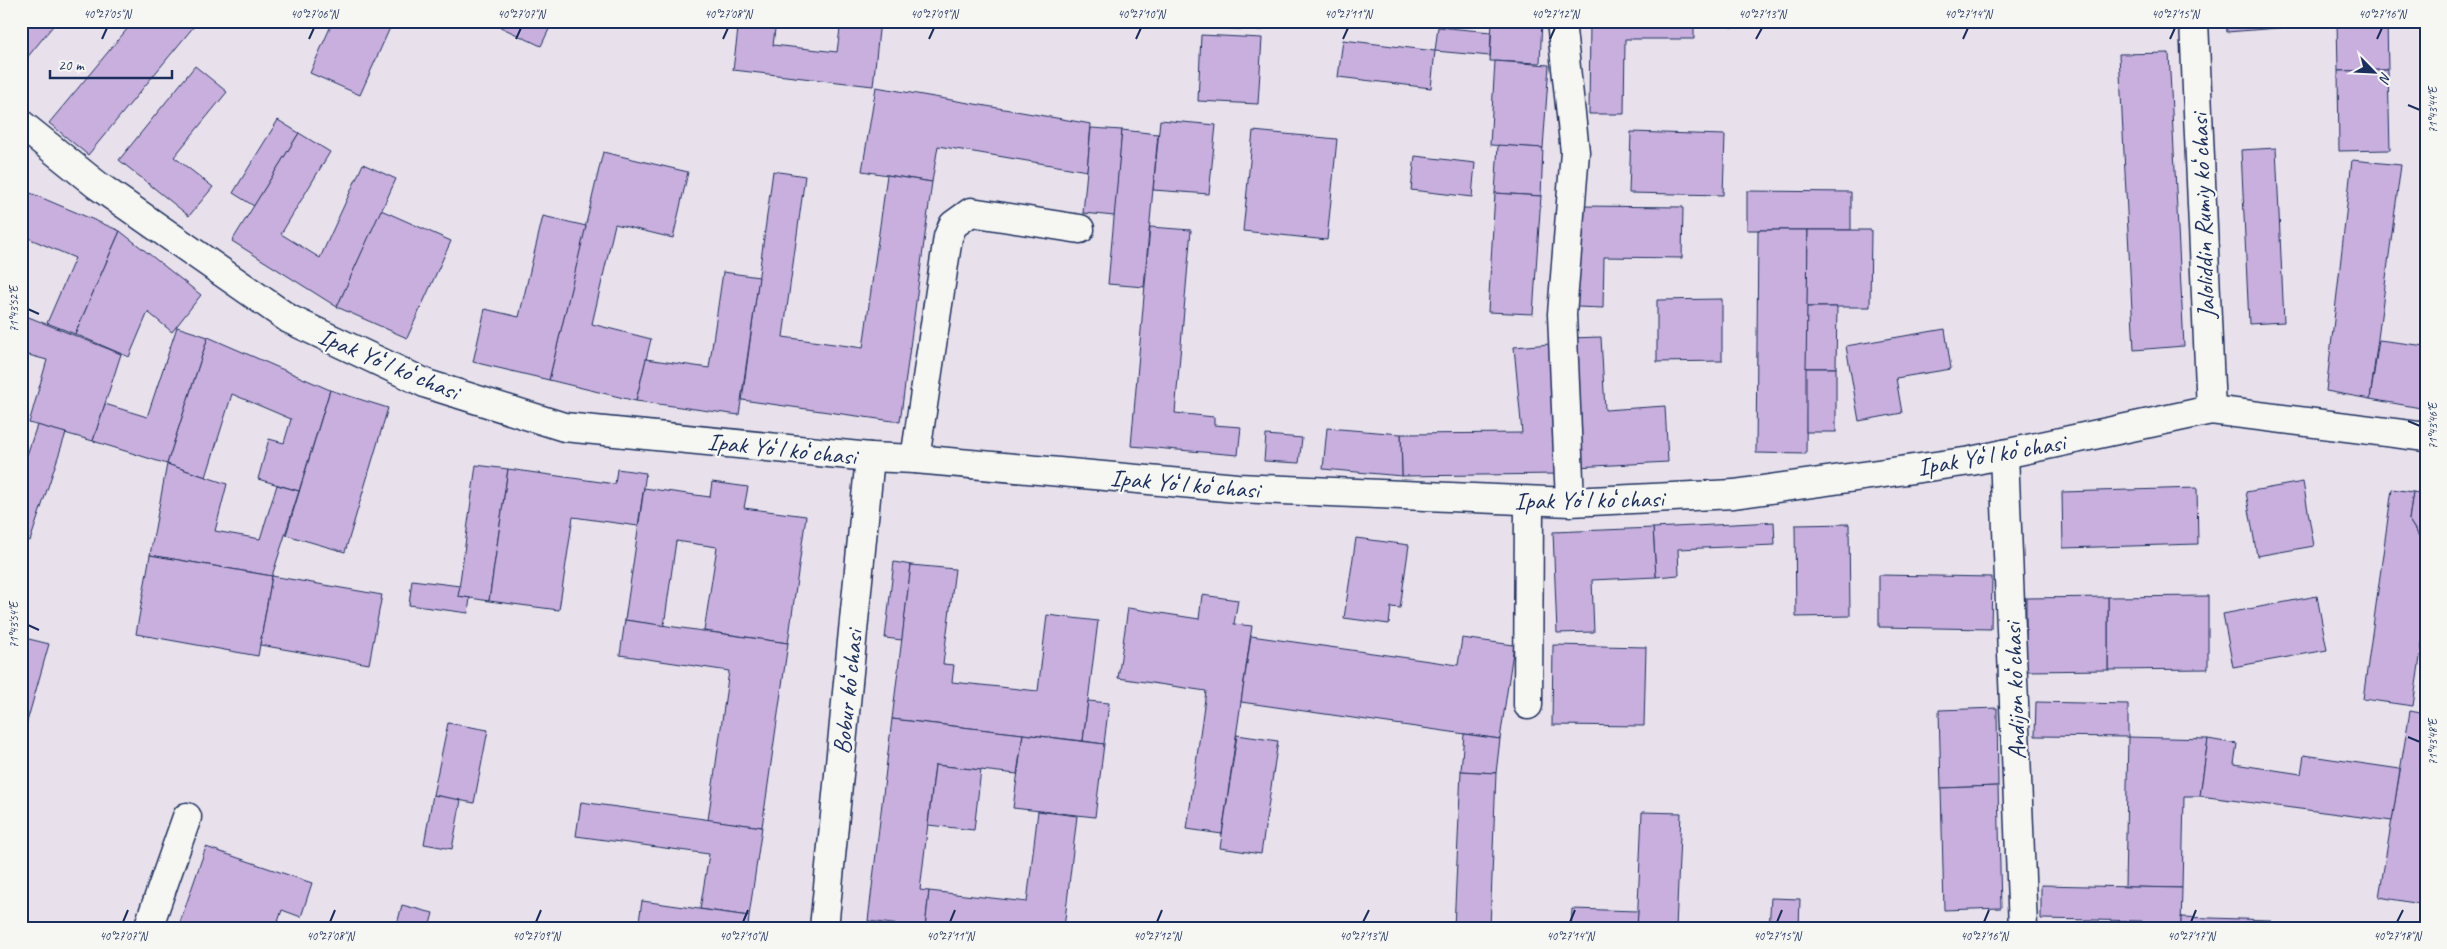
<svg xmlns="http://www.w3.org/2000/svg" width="2447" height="949" font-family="Caveat,sans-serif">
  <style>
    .building { fill: #c8afde; stroke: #1b2f5e }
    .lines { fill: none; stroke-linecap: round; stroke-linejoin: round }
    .minor-casing { stroke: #1b2f5e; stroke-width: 31 }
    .minor { stroke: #f6f6f2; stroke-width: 28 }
    .ticks { fill: none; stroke: #1b2f5e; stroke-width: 2 }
    .labels { text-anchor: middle; stroke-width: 4.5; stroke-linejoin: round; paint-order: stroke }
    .street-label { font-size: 25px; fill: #1b2f5e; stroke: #f6f6f2 }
    .neatline { fill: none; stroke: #1b2f5e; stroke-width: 2 }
    .ticks-label { font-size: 12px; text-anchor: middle; fill: #1b2f5e }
  </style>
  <rect width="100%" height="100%" fill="#e8e1ec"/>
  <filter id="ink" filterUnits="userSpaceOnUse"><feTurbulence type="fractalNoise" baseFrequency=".02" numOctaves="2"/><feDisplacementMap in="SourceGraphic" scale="10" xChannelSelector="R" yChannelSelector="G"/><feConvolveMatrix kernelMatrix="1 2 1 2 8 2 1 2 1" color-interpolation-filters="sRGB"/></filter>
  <g filter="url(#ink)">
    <!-- building -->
    <g class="building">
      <polygon points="21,21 57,21 21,65"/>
      <polygon points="120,21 191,21 195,25 88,155 49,123 128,28"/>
      <polygon points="333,21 393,21 360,95 310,73"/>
      <polygon points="495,21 553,21 541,46 494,24"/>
      <polygon points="739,21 776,21 773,45 837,52 841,21 880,21 873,86 733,70"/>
      <polygon points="1214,21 1264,21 1263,30 1214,28"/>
      <polygon points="1492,21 1542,21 1540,63 1490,61"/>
      <polygon points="1590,21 1694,21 1694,39 1625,39 1624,114 1589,114"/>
      <polygon points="1730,21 1874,21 1730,27"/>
      <polygon points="2226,21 2290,21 2291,27 2227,32"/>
      <polygon points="2337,21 2387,21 2388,70 2338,71"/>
      <polygon points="1438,27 1491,32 1490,56 1435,51"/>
      <polygon points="1201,35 1262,38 1258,104 1198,101"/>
      <polygon points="1343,40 1435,51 1431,88 1338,77"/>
      <polygon points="2169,53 2184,346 2134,350 2119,54"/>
      <polygon points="1495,61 1549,65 1543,148 1490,145"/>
      <polygon points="195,66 227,92 174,157 213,187 189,216 119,160"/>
      <polygon points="2388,70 2390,150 2339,151 2338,71"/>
      <polygon points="876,87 1091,124 1087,171 938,146 932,182 862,171"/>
      <polygon points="278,120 299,133 254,206 233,193"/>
      <polygon points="1160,120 1216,125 1209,194 1153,190"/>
      <polygon points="1091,128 1122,130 1115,216 1083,213"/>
      <polygon points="1122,130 1158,134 1144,287 1108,284"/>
      <polygon points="1253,131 1337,139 1327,240 1243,231"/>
      <polygon points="1631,132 1725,135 1723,195 1629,193"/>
      <polygon points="299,133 330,152 281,234 320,258 363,164 396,179 337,307 232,241"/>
      <polygon points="1498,145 1543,148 1541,196 1495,193"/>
      <polygon points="2276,148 2284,322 2249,324 2241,150"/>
      <polygon points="603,152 688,172 673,238 615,224 592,324 651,339 636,401 549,380"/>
      <polygon points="1415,156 1475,163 1472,197 1411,190"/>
      <polygon points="2352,160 2401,165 2370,399 2326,391"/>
      <polygon points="773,171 805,176 783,337 863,348 887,175 932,182 900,422 742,400"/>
      <polygon points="21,189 120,231 75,334 47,323 75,258 21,235"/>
      <polygon points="1747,191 1851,192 1851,230 1747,230"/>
      <polygon points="1495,193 1541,196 1533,314 1488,312"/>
      <polygon points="1579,206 1683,207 1682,258 1604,257 1603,308 1577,307"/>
      <polygon points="381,210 451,241 407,338 337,307"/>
      <polygon points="543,216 586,226 549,380 473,362 485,309 519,317"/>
      <polygon points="1150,227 1191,230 1175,413 1214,417 1214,425 1241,427 1238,455 1131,446"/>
      <polygon points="1758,230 1808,230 1806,454 1756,453"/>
      <polygon points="1808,230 1871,230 1870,307 1807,307"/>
      <polygon points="120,231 201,295 172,332 148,312 129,357 75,334"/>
      <polygon points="723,272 759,277 739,415 636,401 646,359 709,368"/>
      <polygon points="1722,299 1722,361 1657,362 1657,300"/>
      <polygon points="1807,307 1837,307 1836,368 1806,368"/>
      <polygon points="21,314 121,354 93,441 29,423 47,360 21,353"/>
      <polygon points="177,327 208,337 167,464 93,441 105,404 147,417"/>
      <polygon points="1945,329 1951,369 1896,378 1902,413 1859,421 1846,346"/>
      <polygon points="208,337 330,390 299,491 258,479 269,439 284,443 291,419 232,394 206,477 167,464"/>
      <polygon points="1601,337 1605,410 1665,406 1668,462 1576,467 1569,338"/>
      <polygon points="2379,340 2426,346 2426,409 2370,399"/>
      <polygon points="1550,344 1559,474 1402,476 1401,434 1522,433 1514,347"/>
      <rect x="1806" y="368" width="30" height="64"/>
      <polygon points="330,390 388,408 345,552 286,535"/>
      <polygon points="37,425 66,433 30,541 21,538 21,473"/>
      <polygon points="1327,428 1401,434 1402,476 1323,469"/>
      <polygon points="1266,435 1302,438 1299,463 1264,461"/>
      <polygon points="167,464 227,484 215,531 260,539 277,485 299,491 272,576 150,555"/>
      <polygon points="476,465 508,469 489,601 458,596"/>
      <polygon points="508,469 615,484 617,469 646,473 638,526 573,517 559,610 489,601"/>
      <polygon points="712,482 748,487 744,508 806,516 788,643 704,631 717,547 676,541 664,626 625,620 644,488 710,497"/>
      <polygon points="2303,482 2314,546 2257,556 2246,492"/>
      <polygon points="2197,488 2198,544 2063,548 2062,492"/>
      <polygon points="2392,489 2413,492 2409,520 2426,547 2426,616 2413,706 2363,699"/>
      <polygon points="2413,492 2426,494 2426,547 2409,520"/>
      <polygon points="1774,522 1775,545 1678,549 1679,575 1656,577 1653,528"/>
      <polygon points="1849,524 1850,616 1796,617 1795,525"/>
      <polygon points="1653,528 1656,577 1592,580 1594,632 1557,633 1553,532"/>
      <polygon points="1356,538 1409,545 1400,608 1391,607 1389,624 1344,618"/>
      <polygon points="150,555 272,576 258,656 136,634"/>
      <polygon points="894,562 911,565 902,640 885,638"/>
      <polygon points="911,565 955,569 943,664 954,665 952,682 1038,691 1047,615 1098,621 1083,741 892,719"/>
      <polygon points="1879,575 1992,577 1991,629 1879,627"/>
      <polygon points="272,576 382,595 369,664 260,645"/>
      <polygon points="412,580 460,586 458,596 470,598 468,613 409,605"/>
      <polygon points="1202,595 1238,600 1234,624 1252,626 1222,834 1187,829 1206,691 1118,678 1128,608 1199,619"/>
      <polygon points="2208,596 2208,669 2108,670 2108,597"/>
      <polygon points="2317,596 2327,650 2233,667 2223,614"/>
      <polygon points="2108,597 2108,670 2026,671 2026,598"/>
      <polygon points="625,620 788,643 762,827 708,820 729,671 620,655"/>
      <polygon points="1251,636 1458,665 1462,638 1514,645 1500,739 1241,702"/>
      <polygon points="21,637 49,644 25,729 21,728"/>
      <polygon points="1553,645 1646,647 1644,726 1552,725"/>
      <polygon points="1088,701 1109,703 1104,744 1083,741"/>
      <polygon points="2036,702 2128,704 2128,737 2035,736"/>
      <polygon points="1997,708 1998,786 1941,788 1939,710"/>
      <polygon points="2410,711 2426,714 2426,905 2379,897"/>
      <polygon points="892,719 1023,734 1017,774 935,765 920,890 929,891 925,928 868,921"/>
      <polygon points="448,723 488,730 474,803 433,795"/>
      <polygon points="1023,734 1104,744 1095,817 1013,808"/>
      <polygon points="1464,734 1500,739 1496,773 1461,771"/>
      <polygon points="1237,735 1278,741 1261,854 1220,848"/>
      <polygon points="2128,737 2208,739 2200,796 2184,796 2182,888 2125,887"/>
      <polygon points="2208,739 2237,744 2234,764 2301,774 2304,755 2400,769 2392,821 2200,796"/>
      <polygon points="935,765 981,770 974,830 928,825"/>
      <polygon points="1461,771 1496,773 1490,928 1454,928"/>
      <polygon points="1998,786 2001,908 1944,910 1941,788"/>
      <polygon points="433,795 461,800 452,849 424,844"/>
      <polygon points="581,802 762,827 749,916 700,909 709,854 576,836"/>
      <polygon points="1038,811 1077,816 1064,928 925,928 929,891 1027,902"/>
      <polygon points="1642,812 1681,813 1676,928 1637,928"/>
      <polygon points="206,847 312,883 301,917 282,910 276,928 178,928"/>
      <polygon points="2041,885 2182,888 2181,928 2144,928 2144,921 2041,919"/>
      <polygon points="1771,898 1800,899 1799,928 1769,928"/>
      <polygon points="642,901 749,916 748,928 638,928"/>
      <polygon points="402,905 433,913 429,928 396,928"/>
      <polygon points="1572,909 1638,911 1637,928 1571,928"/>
      <polygon points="2181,917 2270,920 2270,928 2181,928"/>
    </g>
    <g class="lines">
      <!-- minor casing -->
      <g class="minor-casing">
        <g id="minor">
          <polyline points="1561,21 1575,152 1562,314 1570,502"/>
          <polyline points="2194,21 2211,410"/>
          <polyline points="21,124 97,185 289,319 427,384 564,427 870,457 915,459 1237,488 1570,502 1734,494 1971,461 2211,410 2426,437"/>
          <polyline points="2004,454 2023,928"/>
          <polyline points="915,459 948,237 953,225 971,212 1080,229"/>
          <polyline points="1528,705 1529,502"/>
          <polyline points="148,928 187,817"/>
          <polyline points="824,928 870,457"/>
        </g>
      </g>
      <!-- minor -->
      <use href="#minor" class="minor"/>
    </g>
  </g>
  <!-- ticks -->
  <path class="ticks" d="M102,39l5,-11M309,39l5,-11M516,39l5,-11M723,39l5,-11M929,39l5,-11M1136,39l5,-11M1343,39l5,-11M1550,39l5,-11M1756,39l6,-11M1963,39l5,-11M2170,39l5,-11M2377,39l5,-11M2408,105l12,5M28,309l11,5M2408,421l12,5M28,625l11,5M2408,737l12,5M123,922l5,-12M330,922l5,-12M536,922l5,-12M743,922l5,-12M950,922l5,-12M1157,922l5,-12M1363,922l6,-12M1570,922l5,-12M1777,922l5,-12M1984,922l5,-12M2191,922l5,-12M2397,922l6,-12"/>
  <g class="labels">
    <!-- street labels -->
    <g class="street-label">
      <text transform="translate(2202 216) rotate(-92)" y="9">Jaloliddin Rumiy koʻchasi</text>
      <text transform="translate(389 363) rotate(23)" y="9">Ipak Yoʻl koʻchasi</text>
      <text transform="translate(782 448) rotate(6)" y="9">Ipak Yoʻl koʻchasi</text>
      <text transform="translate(1991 454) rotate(-10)" y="9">Ipak Yoʻl koʻchasi</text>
      <text transform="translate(1185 483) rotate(5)" y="9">Ipak Yoʻl koʻchasi</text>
      <text transform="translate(1589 499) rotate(-1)" y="9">Ipak Yoʻl koʻchasi</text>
      <text transform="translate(2014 691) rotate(-92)" y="9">Andijon koʻchasi</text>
      <text transform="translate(847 692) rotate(-84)" y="9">Bobur koʻchasi</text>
    </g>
  </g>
  <!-- margin -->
  <rect width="2447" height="949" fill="none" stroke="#f6f6f2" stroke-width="55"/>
  <!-- north arrow -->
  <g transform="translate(2374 72) rotate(114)" stroke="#f6f6f2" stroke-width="4" paint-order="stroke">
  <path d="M0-4L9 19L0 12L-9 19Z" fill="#1b2f5e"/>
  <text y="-8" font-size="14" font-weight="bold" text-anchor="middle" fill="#1b2f5e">N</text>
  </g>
  <!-- scale -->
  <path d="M50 70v8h122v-8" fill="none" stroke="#1b2f5e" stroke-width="2.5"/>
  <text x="58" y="70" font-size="15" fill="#1b2f5e" stroke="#f6f6f2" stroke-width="4" paint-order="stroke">20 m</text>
  <rect x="28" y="28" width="2392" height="894" class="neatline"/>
  <g class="ticks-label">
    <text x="107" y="18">40°27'05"N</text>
    <text x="314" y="18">40°27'06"N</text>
    <text x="521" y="18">40°27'07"N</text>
    <text x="728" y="18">40°27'08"N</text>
    <text x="934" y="18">40°27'09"N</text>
    <text x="1141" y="18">40°27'10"N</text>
    <text x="1348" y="18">40°27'11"N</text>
    <text x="1555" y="18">40°27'12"N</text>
    <text x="1762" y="18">40°27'13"N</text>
    <text x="1968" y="18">40°27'14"N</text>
    <text x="2175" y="18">40°27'15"N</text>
    <text x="2382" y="18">40°27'16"N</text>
    <text transform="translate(2433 110) rotate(-90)" y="4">71°43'44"E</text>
    <text transform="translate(14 309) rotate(-90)" y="4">71°43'52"E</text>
    <text transform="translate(2433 426) rotate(-90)" y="4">71°43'46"E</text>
    <text transform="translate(14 625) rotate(-90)" y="4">71°43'54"E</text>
    <text transform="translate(2433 742) rotate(-90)" y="4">71°43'48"E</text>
    <text x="123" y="940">40°27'07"N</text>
    <text x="330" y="940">40°27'08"N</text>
    <text x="536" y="940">40°27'09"N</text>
    <text x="743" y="940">40°27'10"N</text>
    <text x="950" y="940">40°27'11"N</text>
    <text x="1157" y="940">40°27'12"N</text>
    <text x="1363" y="940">40°27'13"N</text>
    <text x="1570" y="940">40°27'14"N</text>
    <text x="1777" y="940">40°27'15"N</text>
    <text x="1984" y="940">40°27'16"N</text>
    <text x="2191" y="940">40°27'17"N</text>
    <text x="2397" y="940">40°27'18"N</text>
  </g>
</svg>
